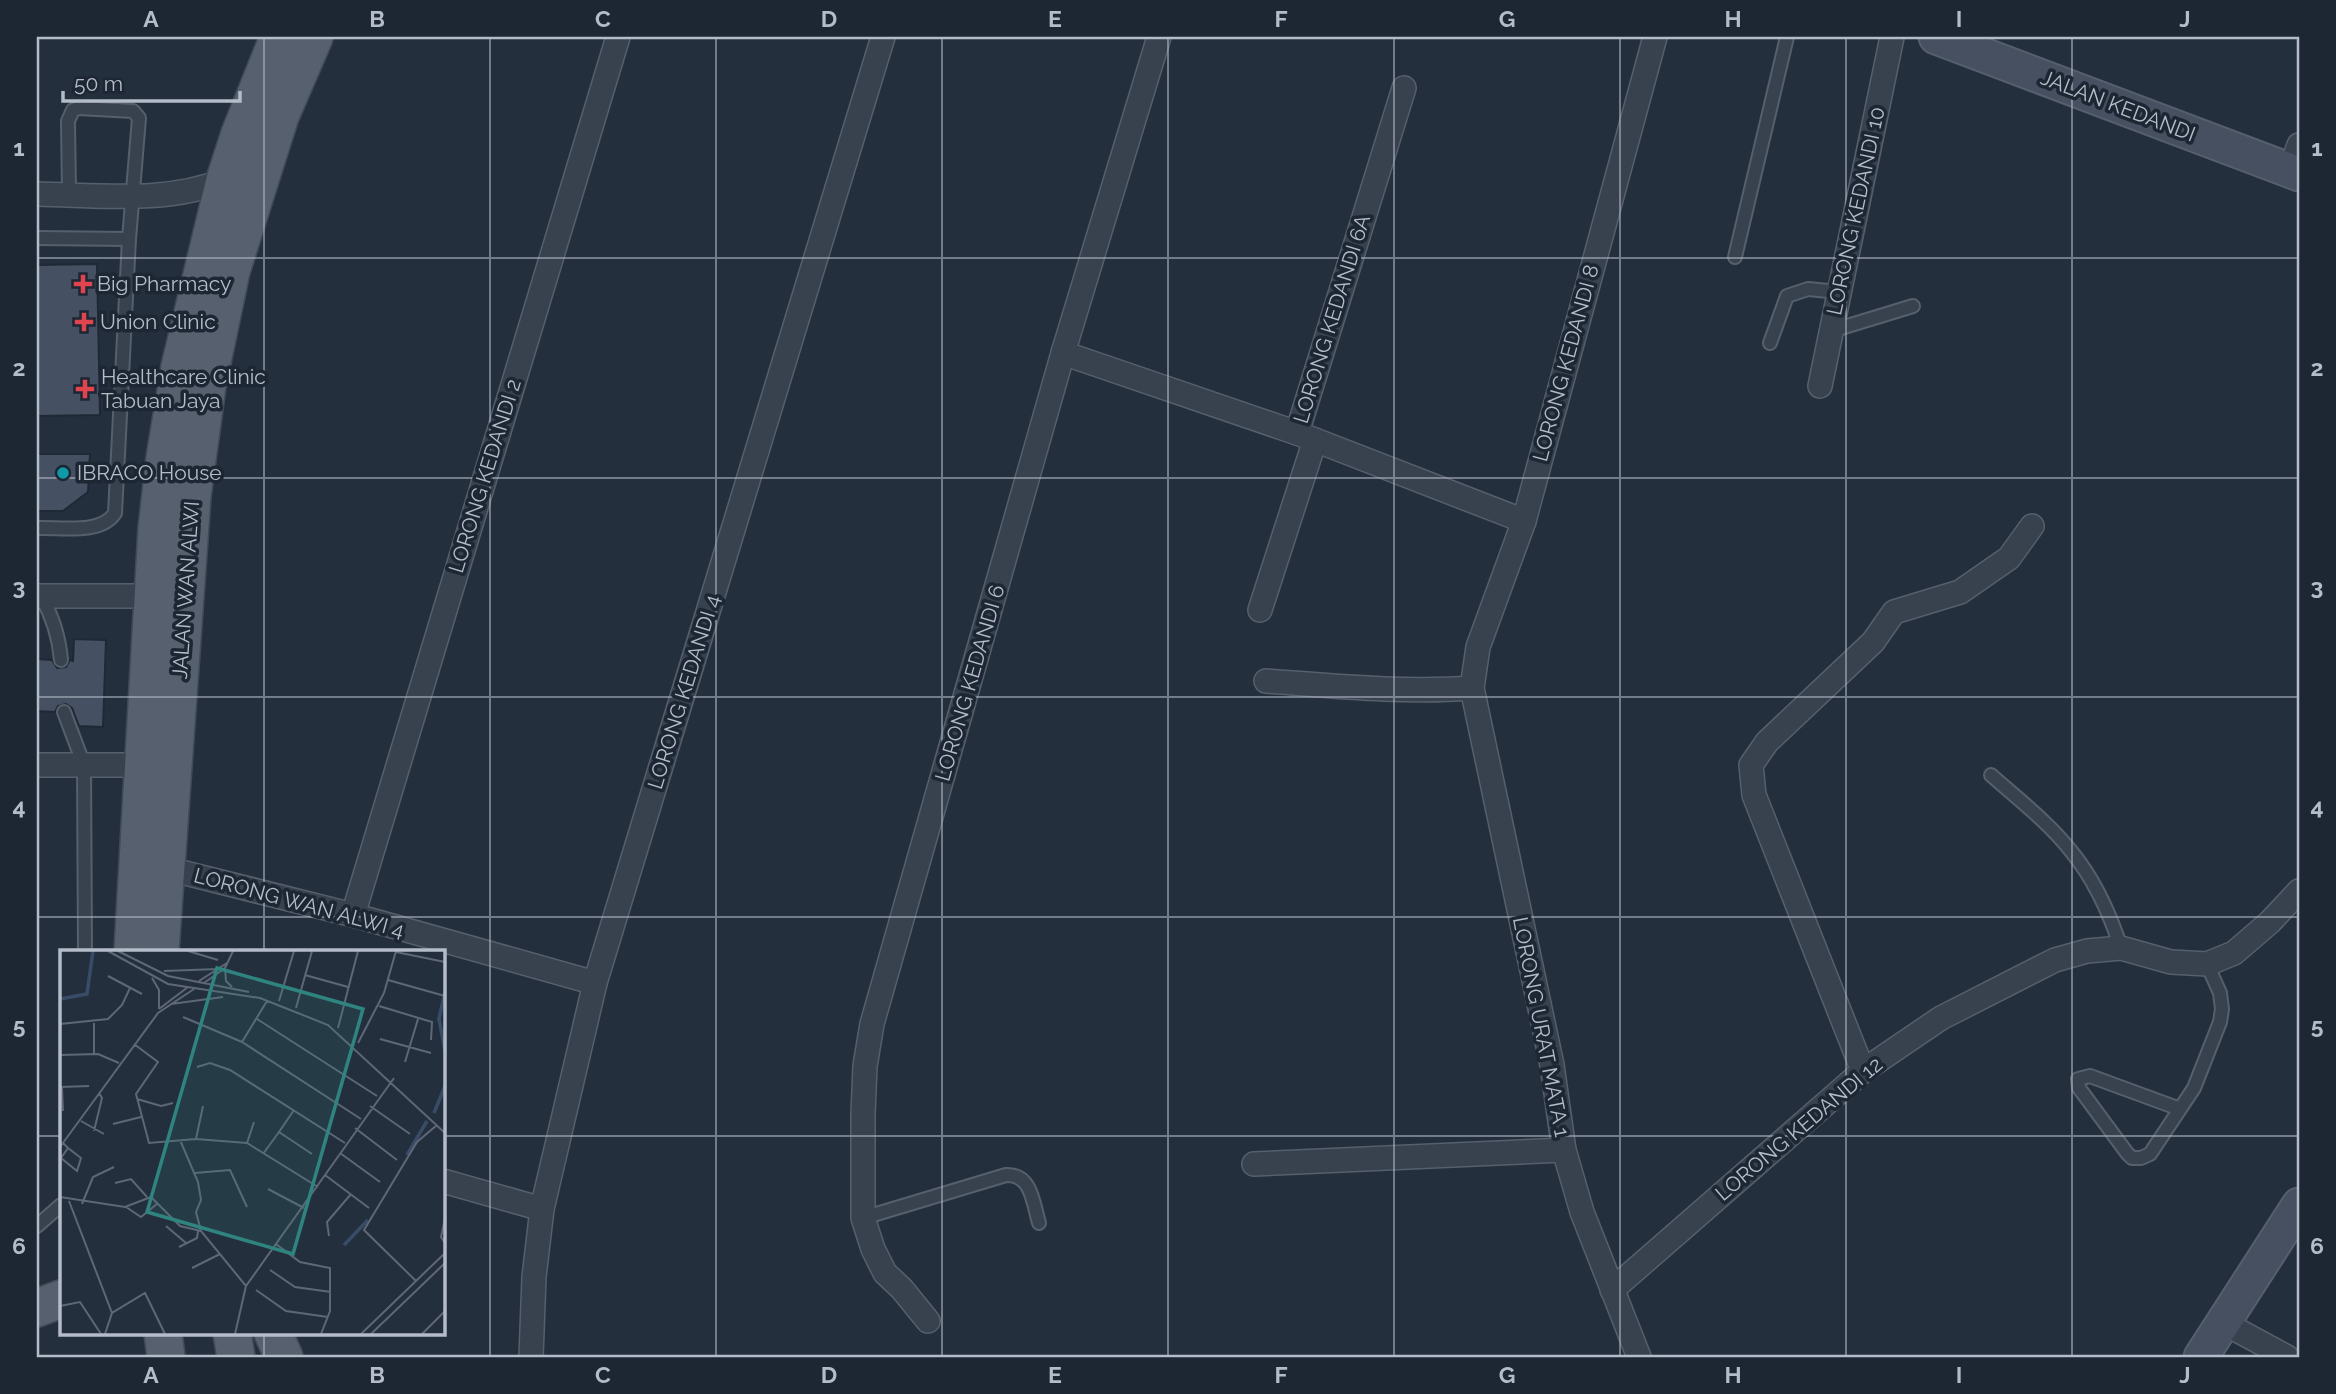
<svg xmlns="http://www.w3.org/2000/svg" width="2336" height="1394" font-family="Raleway,sans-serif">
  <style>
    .building { fill: #455162; stroke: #1f2835; stroke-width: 2 }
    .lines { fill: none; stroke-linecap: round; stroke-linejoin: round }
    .lane-casing { stroke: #565f6c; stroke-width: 16 }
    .street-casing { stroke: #565f6c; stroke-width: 26 }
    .secondary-casing { stroke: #565f6c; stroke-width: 37 }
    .primary-casing { stroke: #414a57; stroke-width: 40 }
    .lane { stroke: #38414e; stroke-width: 12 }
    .street { stroke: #38414e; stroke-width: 23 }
    .secondary { stroke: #465061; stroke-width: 33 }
    .primary { stroke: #56606e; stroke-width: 37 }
    .grid { fill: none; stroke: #b4bcc9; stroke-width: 2; stroke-opacity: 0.55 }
    .health-dot { fill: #e0444e; stroke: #1d2633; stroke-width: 2.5 }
    .culture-dot { fill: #0f9aa8; stroke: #1d2633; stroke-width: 2.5 }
    .labels { text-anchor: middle; stroke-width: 7; stroke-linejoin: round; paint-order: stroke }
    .street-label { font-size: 21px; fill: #b4bcc9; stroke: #1d2633 }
    .poi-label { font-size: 21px; fill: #b4bcc9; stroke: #1d2633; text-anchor: start }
    .inset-river { fill: none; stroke: #394c67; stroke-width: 3.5 }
    .inset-road { fill: none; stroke: #5e6776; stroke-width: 2 }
    .view { fill: #308480; fill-opacity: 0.15; stroke: #308480; stroke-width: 3.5 }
    .inset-edge { fill: none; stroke: #b4bcc9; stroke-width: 3.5 }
    .neatline { fill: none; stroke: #b4bcc9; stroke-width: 2.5 }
    .grid-label { font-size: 23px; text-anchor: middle; font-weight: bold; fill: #b4bcc9 }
  </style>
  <rect width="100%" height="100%" fill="#242f3e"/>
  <!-- building -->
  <g class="building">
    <polygon points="97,264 100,415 37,416 37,265"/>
    <polygon points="37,454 90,454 88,492 63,511 37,511"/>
    <polygon points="74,639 106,640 103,727 79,726 72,708 66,704 58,706 55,712 37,711 37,659 52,660 57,668 66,667 70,660 73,661"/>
  </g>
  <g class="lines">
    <!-- lane casing -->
    <g class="lane-casing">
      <g id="lane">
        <polyline points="37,238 129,239"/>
        <polyline points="1735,257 1787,37"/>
        <polyline points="1831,331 1913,306"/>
        <polyline points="1770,343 1787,296 1808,289 1839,292"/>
        <path d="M37,528c24,-1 64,7 78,-15l14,-274 10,-121 -6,-7 -54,-3 -6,2 -5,11 1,73"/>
        <path d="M41,596c12,21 18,40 20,64"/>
        <polyline points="64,712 84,765 85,951"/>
        <path d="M1991,775c27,24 57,47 80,76 23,28 39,63 50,97"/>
        <polyline points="2180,1109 2090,1076 2078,1079 2079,1088 2127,1153 2132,1158 2141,1158 2150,1154 2194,1088 2220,1022 2222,1009 2220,993 2207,964"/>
        <path d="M863,1218l143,-43c26,-1 27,28 33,48"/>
        <polyline points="37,1226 61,1205"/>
      </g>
    </g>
    <!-- street casing -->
    <g class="street-casing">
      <g id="street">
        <polyline points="2290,171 2299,145"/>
        <path d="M37,194c62,1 129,10 188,-14"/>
        <polyline points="1063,353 1297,433 1404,88"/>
        <polyline points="1820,386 1892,37"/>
        <polyline points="1297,433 1524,521"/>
        <polyline points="37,596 153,596"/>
        <polyline points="1260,610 1315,440"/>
        <path d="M1266,681c69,5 137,12 206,7"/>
        <polyline points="37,765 143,765"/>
        <polyline points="165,868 353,915 595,983"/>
        <polyline points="353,915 618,37"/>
        <polyline points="1863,1071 1754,795 1751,765 1767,742 1873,642 1894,612 1960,592 2009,558 2032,526"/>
        <polyline points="1254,1164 1564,1150"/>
        <polyline points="443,1181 542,1209"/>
        <polyline points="1612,1290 1863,1071 1941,1018 2055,960 2087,951 2121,948 2171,962 2207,964 2234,953 2270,922 2299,891"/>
        <polyline points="928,1321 902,1289 885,1273 873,1249 863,1218 863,1114 865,1066 872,1024 1063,353 1159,37"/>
        <polyline points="2224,1323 2287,1357"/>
        <polyline points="531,1357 534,1277 542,1209 595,983 883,37"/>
        <polyline points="1639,1357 1582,1212 1564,1150 1552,1065 1472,688 1478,647 1524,521 1655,37"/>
      </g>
    </g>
    <!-- secondary casing -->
    <g class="secondary-casing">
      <g id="secondary">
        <polyline points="1936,37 2299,174"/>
        <polyline points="2201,1357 2299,1205"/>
      </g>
    </g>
    <!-- primary casing -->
    <g class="primary-casing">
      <g id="primary">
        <polyline points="133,951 157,529 165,458 180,367 225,180 240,134 279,37"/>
        <polyline points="160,951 192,496 207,386 231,271 280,116 314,37"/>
        <polyline points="37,1308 61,1299"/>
        <polyline points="163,1333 166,1357"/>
        <polyline points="232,1333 236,1357"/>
        <polyline points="273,1333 284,1357"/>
      </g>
    </g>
    <!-- lane -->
    <use href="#lane" class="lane"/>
    <!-- street -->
    <use href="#street" class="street"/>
    <!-- secondary -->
    <use href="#secondary" class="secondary"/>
    <!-- primary -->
    <use href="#primary" class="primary"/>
  </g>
  <!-- grid -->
  <path class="grid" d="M264,37v914M490,37v1320M716,37v1320M942,37v1320M1168,37v1320M1394,37v1320M1620,37v1320M1846,37v1320M2072,37v1320M37,258h2262M37,478h2262M37,697h2262M37,917h2262M37,1136h24M443,1136h1856M264,1333v24"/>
  <!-- markers -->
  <g class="health-dot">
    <path d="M79.5 273.5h7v7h7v7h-7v7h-7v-7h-7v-7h7z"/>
    <path d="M80.5 311.5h7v7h7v7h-7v7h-7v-7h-7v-7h7z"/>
    <path d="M81.5 378.5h7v7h7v7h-7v7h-7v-7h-7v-7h7z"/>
  </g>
  <circle class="culture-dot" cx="63" cy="473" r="7"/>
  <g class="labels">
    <!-- street labels -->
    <g class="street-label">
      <text transform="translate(2118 106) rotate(21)" y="7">JALAN KEDANDI</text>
      <text transform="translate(1856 211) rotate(-78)" y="7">LORONG KEDANDI 10</text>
      <text transform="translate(1332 319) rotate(-73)" y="7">LORONG KEDANDI 6A</text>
      <text transform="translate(1566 363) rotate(-75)" y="7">LORONG KEDANDI 8</text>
      <text transform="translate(485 476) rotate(-73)" y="7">LORONG KEDANDI 2</text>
      <text transform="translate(186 590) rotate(-86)" y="7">JALAN WAN ALWI</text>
      <text transform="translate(970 683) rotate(-74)" y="7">LORONG KEDANDI 6</text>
      <text transform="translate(684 692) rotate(-73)" y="7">LORONG KEDANDI 4</text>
      <text transform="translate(299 903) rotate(15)" y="7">LORONG WAN ALWI 4</text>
      <text transform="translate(1541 1027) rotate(79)" y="7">LORONG URAT MATA 1</text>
      <text transform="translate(1799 1129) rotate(-40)" y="7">LORONG KEDANDI 12</text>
    </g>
    <!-- poi labels -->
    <g class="poi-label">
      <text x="97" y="291">Big Pharmacy</text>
      <text x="100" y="329">Union Clinic</text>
      <text x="101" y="384">Healthcare Clinic<tspan x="101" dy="24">Tabuan Jaya</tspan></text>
      <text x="77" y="480">IBRACO House</text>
    </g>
  </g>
  <!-- overview -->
  <g transform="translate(60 950)">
    <rect width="385" height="385" fill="#242f3e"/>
    <path class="inset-river" d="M385,41l-6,28 6,32M0,49l27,-5 6,-43M374,163l11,-27M347,205l20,-34M284,295l24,-25"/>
    <path class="inset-road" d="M48,1l60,33 92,14 68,27 117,108M58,1l50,25 81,16M128,1l30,9M336,2l49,10M165,18l1,13 6,6M104,21l54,-2M245,25l43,12M48,26l34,18M92,28l7,12v19M328,30l57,16M139,31l28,-18M144,33l21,-15 8,-17M219,51l15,-50M111,54l52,-7M319,56l53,16 -1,18M236,58l16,-57M99,59l29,-22M123,67l59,25 119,77M197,69l120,77M34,73v31M0,74l48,-5 14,-14 8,-17M278,78l20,-77M320,89l51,14M182,92l25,-41M298,93l26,-50 12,-42M74,94l24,18 -22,32 13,49 47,-4 51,4 71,44M0,105l38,-1 21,9M345,112l13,-43M137,117l13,-4 20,7 115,73M0,137l29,-1M2,137l1,24M77,149l24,7 12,-3M310,156l40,28M234,160l-15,22 33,22M21,171l23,13M53,174l28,-7M295,178l42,32M34,181l8,-33 -3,-5M136,189l7,-33M120,190l18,42 3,18 -5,12 5,19 45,55M3,193l5,5 13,10 -4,13 -16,-13 7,-10M187,193l7,-21M0,197l98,-134 36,-24M280,203l40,29M203,204l16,-22M135,223l35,-3 17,37M265,225l44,33M55,233l16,-4 16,18M208,239l36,19M0,247l65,10 26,-10 29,29 21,5M9,251l43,112M22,254l11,-27 21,-10M66,257l15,10 17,-14M385,268l-4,19 4,6M106,276l20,17M269,286l-2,-14 24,-28M216,294l24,18 30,6v43l-9,23M119,297l18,-9 1,-7M132,318l28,-14M210,320l25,17 36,5M356,331l-52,-51 53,-88 20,-17M196,340l30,21 42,6M0,356l20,-4 21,32M45,384l7,-21 33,-20 20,41M175,384l11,-48 148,-208M301,384l84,-81M311,384l74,-71M362,384l23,-23"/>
    <path class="view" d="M157,18l146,41 -70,245 -146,-42z"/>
    <rect width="385" height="385" class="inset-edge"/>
  </g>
  <!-- border -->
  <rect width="2336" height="1394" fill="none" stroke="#1d2633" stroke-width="77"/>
  <!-- scale -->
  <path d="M63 91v10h177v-10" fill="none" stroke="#b4bcc9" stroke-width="3.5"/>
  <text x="74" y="91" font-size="21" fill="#b4bcc9" stroke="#1d2633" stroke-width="5" paint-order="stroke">50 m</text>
  <rect x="38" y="38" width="2260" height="1318" class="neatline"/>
  <g class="grid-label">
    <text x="151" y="27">A</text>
    <text x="377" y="27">B</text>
    <text x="603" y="27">C</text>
    <text x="829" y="27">D</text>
    <text x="1055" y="27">E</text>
    <text x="1281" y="27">F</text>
    <text x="1507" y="27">G</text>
    <text x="1733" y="27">H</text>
    <text x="1959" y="27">I</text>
    <text x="2185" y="27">J</text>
    <text x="19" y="156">1</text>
    <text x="2317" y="156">1</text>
    <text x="19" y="376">2</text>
    <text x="2317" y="376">2</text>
    <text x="19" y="595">3</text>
    <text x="2317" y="595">3</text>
    <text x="19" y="815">4</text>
    <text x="2317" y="815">4</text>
    <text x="19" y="1034">5</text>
    <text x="2317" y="1034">5</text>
    <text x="19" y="1254">6</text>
    <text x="2317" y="1254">6</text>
    <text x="151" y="1383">A</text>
    <text x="377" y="1383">B</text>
    <text x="603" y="1383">C</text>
    <text x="829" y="1383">D</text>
    <text x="1055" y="1383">E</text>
    <text x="1281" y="1383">F</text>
    <text x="1507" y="1383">G</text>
    <text x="1733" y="1383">H</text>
    <text x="1959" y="1383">I</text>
    <text x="2185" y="1383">J</text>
  </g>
</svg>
